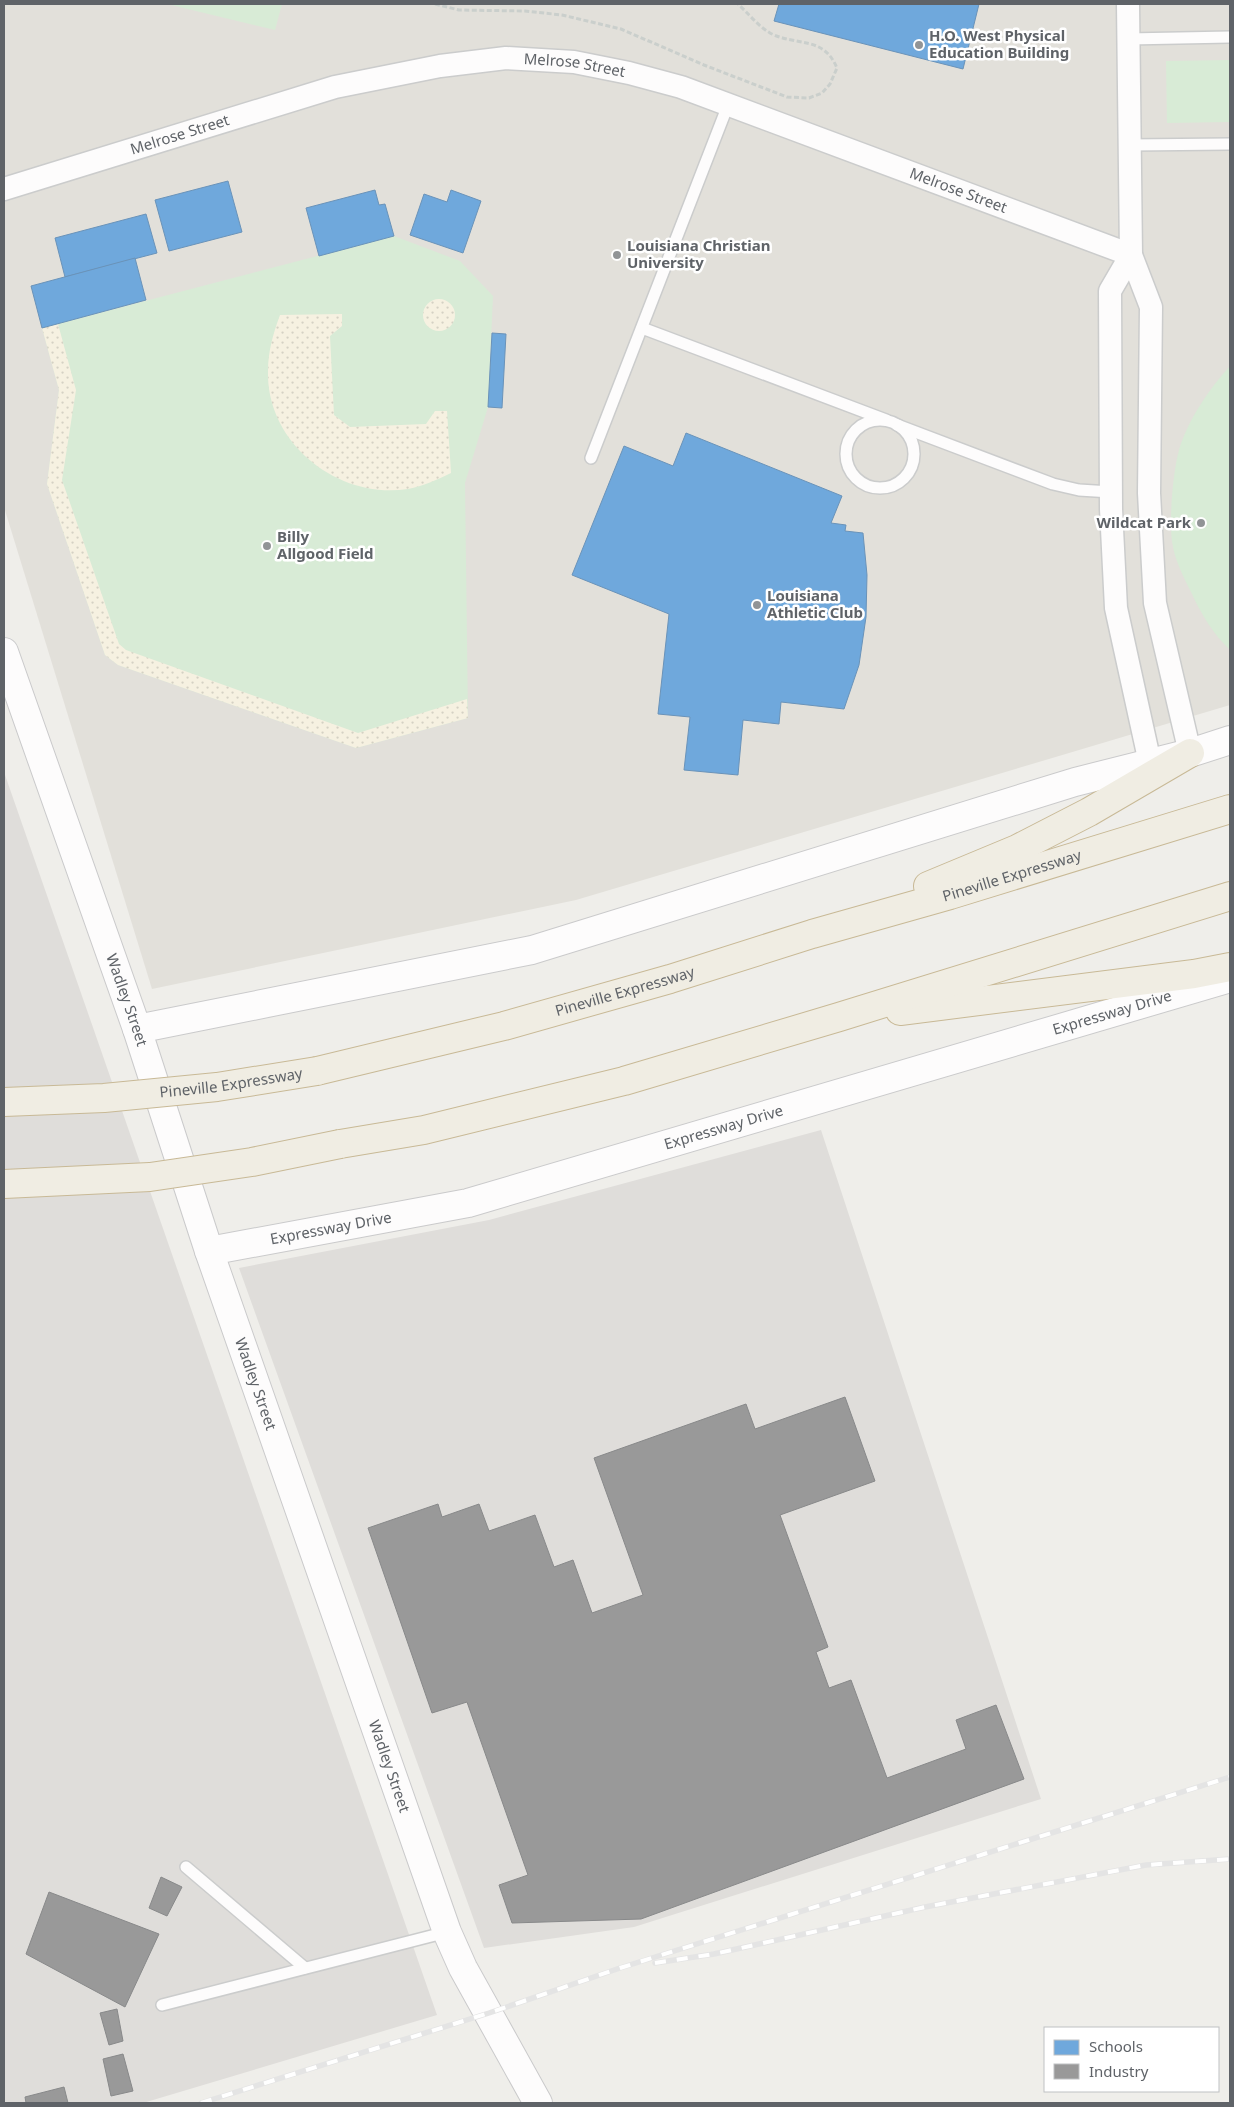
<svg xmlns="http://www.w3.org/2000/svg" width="1234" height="2107" font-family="'Noto Sans',sans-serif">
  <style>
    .industrial { fill: #dfddda }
    .education { fill: #e2e0da }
    .grass { fill: #d8ebd6 }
    .sand { fill: url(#sand-dots) }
    .schools { fill: #6fa8dc; stroke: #6a93b9 }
    .industry { fill: #999; stroke: #88898a }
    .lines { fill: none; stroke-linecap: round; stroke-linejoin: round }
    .lane-casing { stroke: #cbcccc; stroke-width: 14 }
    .street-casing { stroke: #cbcccc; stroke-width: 25 }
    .secondary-casing { stroke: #cacacb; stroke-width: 30 }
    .highway-casing { stroke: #c8b996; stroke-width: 30 }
    .path { stroke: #cacfcc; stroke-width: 3; stroke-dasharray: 5 2.5; stroke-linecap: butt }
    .lane { stroke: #fdfcfc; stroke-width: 11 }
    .street { stroke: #fdfcfc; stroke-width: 22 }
    .secondary { stroke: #fdfcfc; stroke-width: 28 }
    .highway { stroke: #f0ede3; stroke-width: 28 }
    .rail-casing { stroke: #e4e4e4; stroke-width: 5.5 }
    .rail { stroke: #fff; stroke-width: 4; stroke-dasharray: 11; stroke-linecap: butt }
    .highway-bridge-casing { stroke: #c8b996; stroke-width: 30; stroke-linecap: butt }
    .highway-bridge { stroke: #f0ede3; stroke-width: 28 }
    .poi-dot { fill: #919496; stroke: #fff; stroke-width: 2 }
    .labels { text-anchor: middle; stroke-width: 5; stroke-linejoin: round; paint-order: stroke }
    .poi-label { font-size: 15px; font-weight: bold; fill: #5f6368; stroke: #fff; text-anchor: start }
    .street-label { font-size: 15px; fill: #5f6368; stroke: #fff }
  </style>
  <defs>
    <pattern id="sand-dots" width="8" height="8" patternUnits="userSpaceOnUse" patternTransform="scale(1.25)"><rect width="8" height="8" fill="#f6f1e1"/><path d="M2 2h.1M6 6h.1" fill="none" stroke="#d5d1c4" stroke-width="1.8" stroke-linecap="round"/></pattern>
  </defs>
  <rect width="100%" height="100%" fill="#efeeea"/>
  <!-- industrial -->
  <g class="industrial">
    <polygon points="4,772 437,2015 143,2103 4,2103"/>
    <polygon points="821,1130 1041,1799 634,1927 484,1948 239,1268 489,1220"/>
  </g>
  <!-- education -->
  <polygon class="education" points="4,4 1230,4 1230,705 576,900 152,989 4,507"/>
  <!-- grass -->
  <g class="grass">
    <polygon points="167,4 282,4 275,30"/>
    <polygon points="1230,60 1230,122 1167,123 1166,61"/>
    <polygon points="394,236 460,261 493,296 488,407 465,483 468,718 356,748 118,665 105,655 47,484 59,390 42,328"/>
    <path d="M1230,366v284c-16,-15 -29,-36 -38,-56 -8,-16 -18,-35 -20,-53 -3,-23 1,-69 7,-91 9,-30 30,-61 51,-84z"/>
  </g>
  <!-- sand -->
  <g class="sand">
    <circle cx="439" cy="315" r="16"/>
    <path d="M342,314v12l-12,10 4,79 16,12 76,-3 9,-13h12l4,62c-14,7 -28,13 -43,16 -70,11 -142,-46 -140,-118 0,-19 5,-37 12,-56z"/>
    <polygon points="58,324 76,390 62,480 119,644 126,650 358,733 467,699 468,718 356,748 118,665 105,655 47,484 59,390 42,328"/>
  </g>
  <!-- schools -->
  <g class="schools">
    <polygon points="779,4 979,4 963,69 774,21"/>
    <polygon points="228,181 242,232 169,251 155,200"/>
    <polygon points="375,190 379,205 385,204 394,236 319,256 306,208"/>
    <polygon points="451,190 481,201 463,253 410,235 424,194 447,202"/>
    <polygon points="146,214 157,253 65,277 55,238"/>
    <polygon points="135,258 146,300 42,328 31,286"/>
    <polygon points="492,333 506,334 502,408 488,407"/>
    <polygon points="686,433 842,496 831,523 846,525 845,531 863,533 867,575 866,617 859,665 844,709 781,702 779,724 743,720 738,775 684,770 690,717 658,714 669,614 572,575 624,446 673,466"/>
  </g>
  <!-- industry -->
  <g class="industry">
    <polygon points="845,1397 875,1481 780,1515 828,1647 816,1652 829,1688 851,1680 887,1778 966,1749 956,1720 996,1705 1024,1779 641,1919 512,1923 499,1885 528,1875 467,1702 432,1713 368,1528 438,1504 442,1517 479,1504 489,1531 535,1515 554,1567 573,1560 592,1613 643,1595 594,1458 746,1404 755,1429"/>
    <polygon points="161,1877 182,1887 167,1916 149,1908"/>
    <polygon points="49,1892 159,1934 125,2007 26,1954"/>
    <polygon points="117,2009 123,2041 109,2045 100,2013"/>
    <polygon points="123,2054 133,2091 111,2096 103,2059"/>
    <polygon points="64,2087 68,2103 26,2103 25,2097"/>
  </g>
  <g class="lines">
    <!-- lane casing -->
    <g class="lane-casing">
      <g id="lane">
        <polyline points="1128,39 1230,37"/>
        <polyline points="1130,145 1230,144"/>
        <polyline points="642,328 886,420"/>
        <circle cx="880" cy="454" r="34"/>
        <polyline points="897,425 1053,484 1079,490 1111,492"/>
        <polyline points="591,458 728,105"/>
        <polyline points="186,1867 305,1968"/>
        <polyline points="162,2005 447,1932"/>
      </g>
    </g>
    <!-- street casing -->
    <g class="street-casing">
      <g id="street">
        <polyline points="1128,4 1131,255 1151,307 1149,493 1155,603 1190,753"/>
        <path id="s1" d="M4,189l331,-102 105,-21 66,-8 68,4 55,11 52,14 450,168"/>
        <polyline points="1131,255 1110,291 1111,509 1116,608 1150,763"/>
      </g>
    </g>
    <!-- secondary casing -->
    <g class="secondary-casing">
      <g id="secondary">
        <path id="s2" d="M4,652l133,377 72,222 238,681 16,36 75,135"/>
        <polyline points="137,1029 532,950 1075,782 1190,753 1230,740"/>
        <path id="s3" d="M209,1251l259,-48 762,-225"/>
      </g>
    </g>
    <!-- highway casing -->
    <g class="highway-casing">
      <g id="highway">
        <polyline points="928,886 1017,849 1089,812 1190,753"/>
        <polyline points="900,1011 1194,974 1230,967"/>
        <path id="s4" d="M317,1071l187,-45 166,-47 142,-45 138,-39 280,-86"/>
        <polyline points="340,1144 424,1130 624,1081 839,1017 1230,896"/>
      </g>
    </g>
    <!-- path -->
    <path class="path" d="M435,4l24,6 66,1 37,4 59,14 83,36 83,32 22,1 13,-5 8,-9 7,-16c-14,-33 -40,-21 -67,-35 -12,-7 -22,-20 -32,-29"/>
    <!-- lane -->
    <use href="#lane" class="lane"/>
    <!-- street -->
    <use href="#street" class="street"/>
    <!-- secondary -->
    <use href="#secondary" class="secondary"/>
    <!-- highway -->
    <use href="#highway" class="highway"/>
    <!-- rail casing -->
    <g class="rail-casing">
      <g id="rail">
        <polyline points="655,1963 714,1954 925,1907 1146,1865 1230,1859"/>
        <polyline points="201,2103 489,2013 620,1968 1230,1777"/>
      </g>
    </g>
    <!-- rail -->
    <use href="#rail" class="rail"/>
    <!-- highway-bridge casing -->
    <g class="highway-bridge-casing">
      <g id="highway-bridge">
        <path id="s5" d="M4,1102l100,-4 113,-11 100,-16"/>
        <polyline points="4,1184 150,1177 252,1162 340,1144"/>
      </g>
    </g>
    <!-- highway-bridge -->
    <use href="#highway-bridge" class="highway-bridge"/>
  </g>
  <!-- markers -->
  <g class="poi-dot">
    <circle cx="919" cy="45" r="5"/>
    <circle cx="617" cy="255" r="5"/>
    <circle cx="1201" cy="523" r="5"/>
    <circle cx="267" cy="546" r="5"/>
    <circle cx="757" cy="605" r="5"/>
  </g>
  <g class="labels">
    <!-- poi labels -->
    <g class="poi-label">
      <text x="929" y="41">H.O. West Physical<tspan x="929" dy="17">Education Building</tspan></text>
      <text x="627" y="251">Louisiana Christian<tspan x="627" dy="17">University</tspan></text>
      <text x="1191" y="528" text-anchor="end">Wildcat Park</text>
      <text x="277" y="542">Billy<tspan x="277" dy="17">Allgood Field</tspan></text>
      <text x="767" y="601">Louisiana<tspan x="767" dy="17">Athletic Club</tspan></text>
    </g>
    <!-- street labels -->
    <g class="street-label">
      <text dy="5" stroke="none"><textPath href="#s1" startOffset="589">Melrose Street</textPath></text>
      <text dy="5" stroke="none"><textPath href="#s1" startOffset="184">Melrose Street</textPath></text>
      <text dy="5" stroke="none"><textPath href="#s1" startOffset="994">Melrose Street</textPath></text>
      <text dy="5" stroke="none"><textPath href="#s4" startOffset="722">Pineville Expressway</textPath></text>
      <text dy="5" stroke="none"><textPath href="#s4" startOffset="318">Pineville Expressway</textPath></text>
      <text dy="5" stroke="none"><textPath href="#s2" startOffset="369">Wadley Street</textPath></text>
      <text dy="5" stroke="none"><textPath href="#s3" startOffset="935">Expressway Drive</textPath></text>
      <text dy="5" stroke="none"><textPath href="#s5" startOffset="228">Pineville Expressway</textPath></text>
      <text dy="5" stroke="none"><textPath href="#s3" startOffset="530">Expressway Drive</textPath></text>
      <text dy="5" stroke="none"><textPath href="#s3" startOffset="124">Expressway Drive</textPath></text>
      <text dy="5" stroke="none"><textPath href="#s2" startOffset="774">Wadley Street</textPath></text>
      <text dy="5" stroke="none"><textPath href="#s2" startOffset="1179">Wadley Street</textPath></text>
    </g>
  </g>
  <!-- border -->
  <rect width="1234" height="2107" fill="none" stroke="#5f6368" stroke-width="10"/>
  <!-- legend -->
  <rect x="1044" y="2027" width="175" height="65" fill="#ffffff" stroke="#bfc1c3"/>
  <rect x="1054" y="2040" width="25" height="15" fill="#6fa8dc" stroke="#bfc1c3"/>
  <text x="1089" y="2052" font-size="15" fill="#5f6368">Schools</text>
  <rect x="1054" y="2064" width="25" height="15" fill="#999999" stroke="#bfc1c3"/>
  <text x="1089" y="2077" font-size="15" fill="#5f6368">Industry</text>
</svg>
